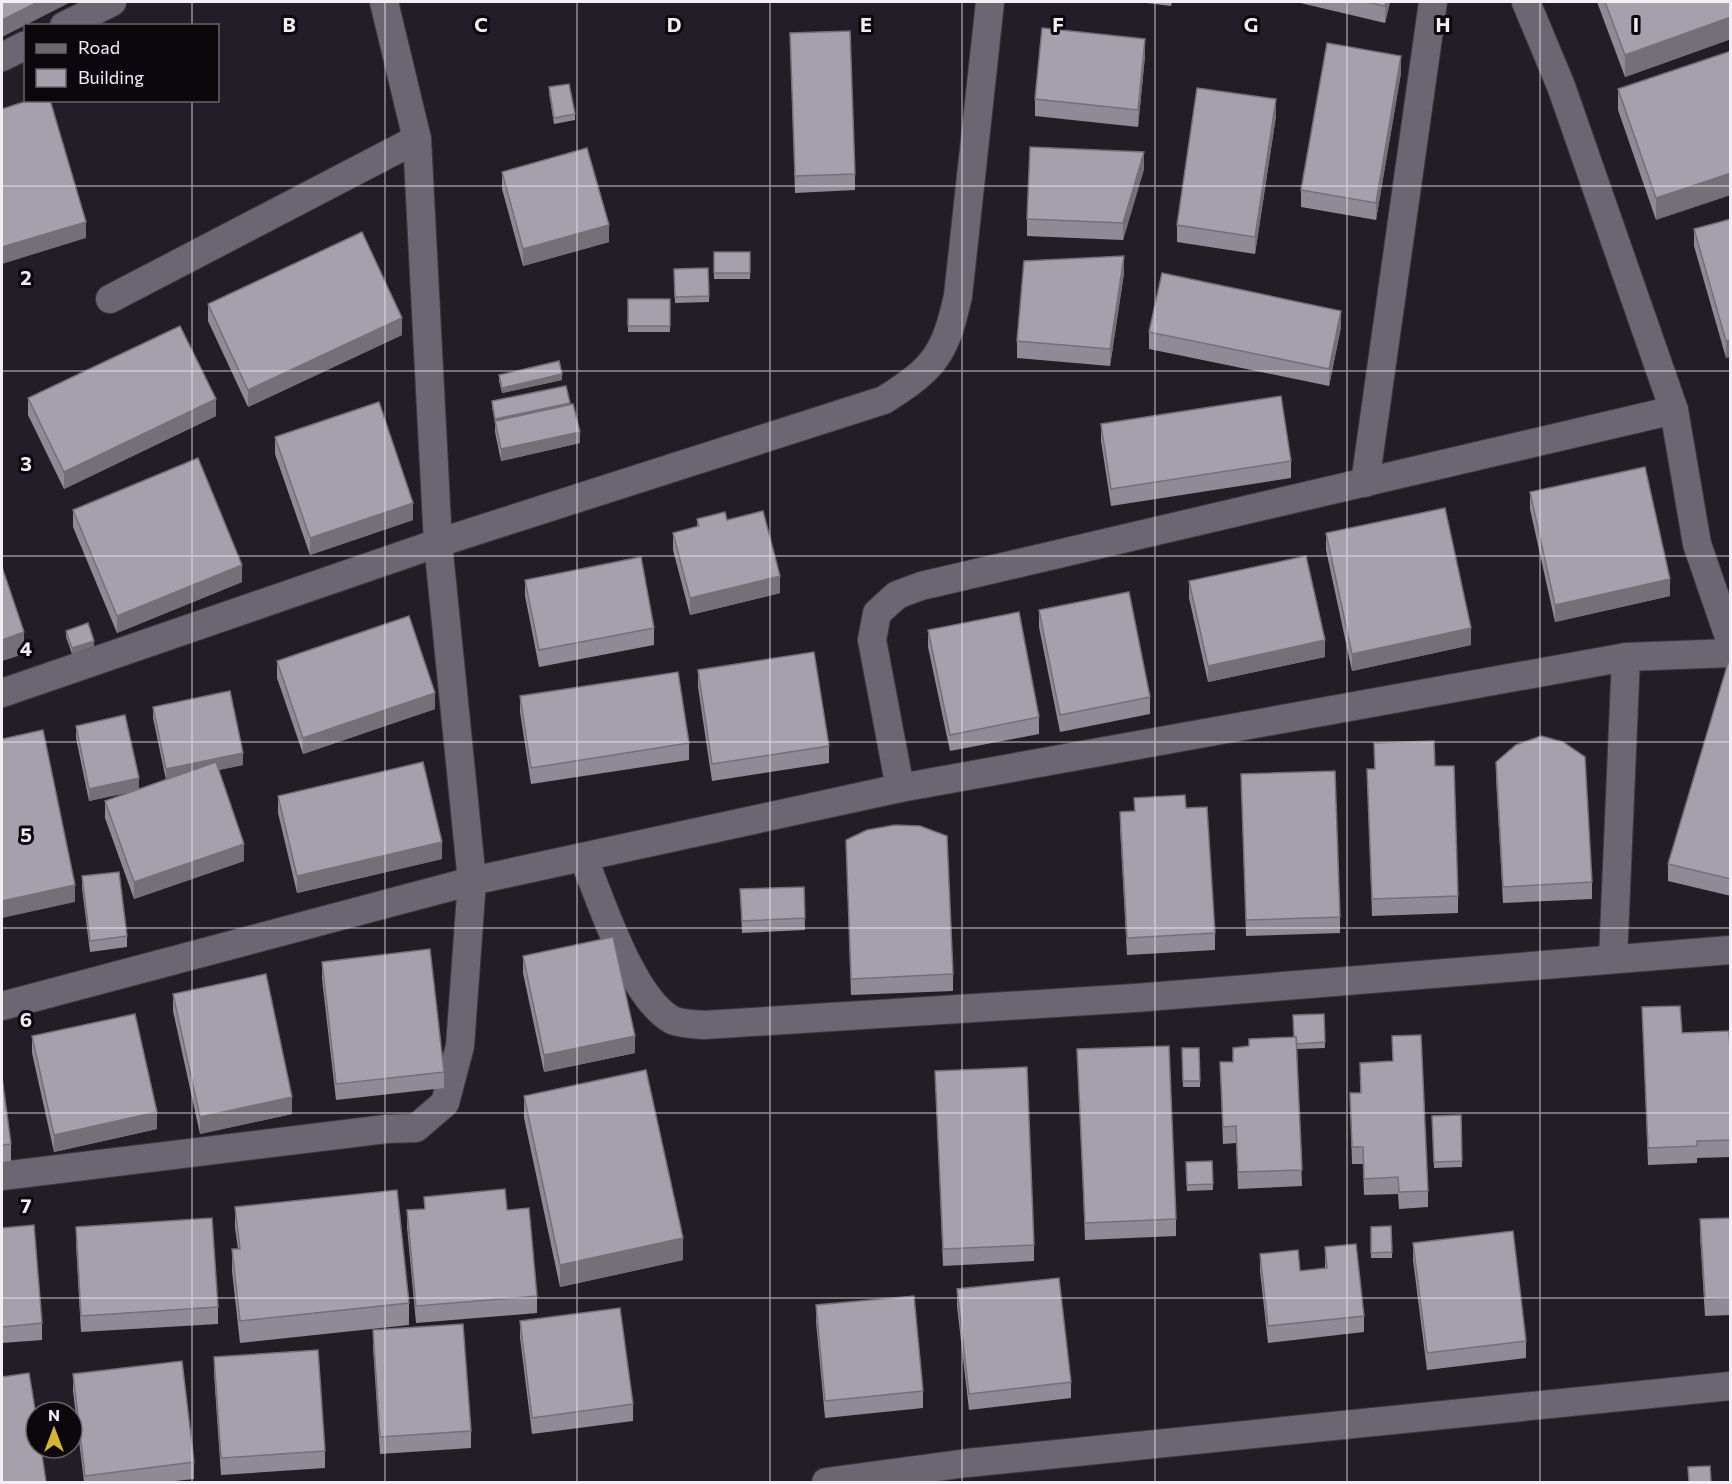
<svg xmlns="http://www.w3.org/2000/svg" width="1732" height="1484" font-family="Commissioner,sans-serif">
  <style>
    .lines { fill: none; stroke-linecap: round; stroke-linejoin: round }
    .street-casing { stroke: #3e3a43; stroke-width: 30 }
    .street { stroke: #6b6672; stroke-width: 28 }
    .wall { fill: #8f8a95 }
    .shaded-wall { fill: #747079 }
    .building { fill: #a6a0ad; stroke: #747079; stroke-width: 1.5 }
    .grid { fill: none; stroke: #f1eef6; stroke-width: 1.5; stroke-opacity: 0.55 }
    .grid-label { font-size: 20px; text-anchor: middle; font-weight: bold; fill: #f1eef6; stroke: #0a080d; stroke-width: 6; stroke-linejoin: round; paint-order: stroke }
  </style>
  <rect width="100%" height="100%" fill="#221d27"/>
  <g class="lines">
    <!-- street casing -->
    <g class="street-casing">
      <g id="street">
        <polyline points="1526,2 1561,86 1674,410 1697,544 1730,640"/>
        <polyline points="64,26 112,2"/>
        <polyline points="2,57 26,45"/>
        <polyline points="110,299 417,139"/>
        <polyline points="1365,483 1433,2"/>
        <path d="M2,693l436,-150 446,-143c51,-32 61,-46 74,-104l32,-294"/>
        <polyline points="900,788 872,640 877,613 897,595 921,586 1674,410"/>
        <path d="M583,857c18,43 48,140 89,163 9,4 22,4 32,5l431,-27 595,-48"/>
        <polyline points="1613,959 1626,657"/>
        <polyline points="2,1006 472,881 900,788 1626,657 1730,653"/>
        <polyline points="2,1176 386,1129 416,1128 445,1103 460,1046 472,881 438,543 417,139 384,2"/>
        <polyline points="826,1482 967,1463 1730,1386"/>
      </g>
    </g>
    <!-- street -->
    <use href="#street" class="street"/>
  </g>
  <!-- wall -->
  <g class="wall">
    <polygon points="1138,2 1172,2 1171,6"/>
    <polygon points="1296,2 1390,2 1385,23"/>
    <polygon points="1597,2 1731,2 1731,39 1625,77"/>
    <polygon points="790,33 855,174 855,190 795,193"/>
    <polygon points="1731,51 1656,220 1618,110 1618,89"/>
    <polygon points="1145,56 1138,127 1035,116 1035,99"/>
    <polygon points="1401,73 1376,220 1301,207 1301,190"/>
    <polygon points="549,87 575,114 575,120 554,124 549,93"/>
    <polygon points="1276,116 1255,254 1177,242 1177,225"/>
    <polygon points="1144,169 1123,240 1027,236 1027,219"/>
    <polygon points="502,172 609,242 523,266 502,189"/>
    <polygon points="1731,219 1726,358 1694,246 1694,229"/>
    <rect x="714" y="252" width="36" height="27"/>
    <polygon points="674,269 709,296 709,302 675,303"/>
    <polygon points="1124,273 1110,366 1017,358 1017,341"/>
    <rect x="628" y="299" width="42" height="33"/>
    <polygon points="208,304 402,335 248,407 208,321"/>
    <polygon points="1341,327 1329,386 1149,349 1149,332"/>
    <polygon points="499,375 562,380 502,393 499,381"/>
    <polygon points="28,398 216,416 64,489 28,415"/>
    <polygon points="492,401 570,404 580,443 501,461 495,432 495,422 492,407"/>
    <polygon points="1101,424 1291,461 1291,478 1111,506 1101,441"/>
    <polygon points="275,437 413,520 310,555 275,454"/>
    <polygon points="1530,492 1670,596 1555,622 1530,509"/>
    <polygon points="73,510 242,582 117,633 73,527"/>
    <polygon points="697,519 727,520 780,593 690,615 673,550 673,533 697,527"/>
    <polygon points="1326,533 1471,645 1352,671 1326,550"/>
    <polygon points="525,580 654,628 654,645 539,667 525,596"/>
    <polygon points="1189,581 1325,657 1208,682 1189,598"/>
    <polygon points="1039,610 1150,697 1150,714 1060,732 1039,627"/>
    <polygon points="928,630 1039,717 1039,734 950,751 928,647"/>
    <polygon points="66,631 94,646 72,654 66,637"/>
    <polygon points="277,661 435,709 303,754 277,678"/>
    <polygon points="1731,663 1731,896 1668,881 1668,864"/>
    <polygon points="698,670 829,746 829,763 712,781 698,687"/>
    <polygon points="520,696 689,743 689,760 531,784 520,712"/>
    <polygon points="153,707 243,765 218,770 244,861 134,899 105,818 105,801 131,792 89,801 76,738 76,726 139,789 166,780 153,718"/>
    <polygon points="1374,743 1435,766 1458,896 1458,913 1372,916 1367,769 1374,769"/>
    <polygon points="1496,762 1592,882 1592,899 1503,903 1496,778"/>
    <polygon points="1241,774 1340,917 1340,933 1246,936"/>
    <polygon points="278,796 442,859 297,893 278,813"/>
    <polygon points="1134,798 1186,808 1215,933 1215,950 1127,955 1120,828 1120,812 1134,811"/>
    <polygon points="846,840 953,974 953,991 851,995"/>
    <polygon points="82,876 127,936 127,947 90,952 82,888"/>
    <polygon points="804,887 805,930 742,933 740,889"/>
    <polygon points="523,956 635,1053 544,1072 523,973"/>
    <polygon points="322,962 444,1072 444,1088 336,1100 322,979"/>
    <polygon points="173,994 292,1114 200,1134 173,1011"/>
    <polygon points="1642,1007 1682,1033 1731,1070 1731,1157 1697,1158 1697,1163 1648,1165"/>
    <polygon points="1324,1014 1325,1048 1297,1049 1302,1186 1238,1189 1236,1143 1223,1144 1220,1062 1233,1062 1233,1048 1249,1046 1294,1037"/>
    <polygon points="32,1036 157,1129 54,1152 32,1053"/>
    <polygon points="1392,1036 1428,1191 1428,1207 1399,1209 1398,1194 1364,1195 1363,1164 1352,1164 1350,1093 1360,1093 1360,1063 1393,1061"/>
    <polygon points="1182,1048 1200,1081 1200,1087 1183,1087"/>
    <polygon points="1077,1049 1176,1219 1176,1236 1085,1240"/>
    <polygon points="935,1071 1034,1245 1034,1261 943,1266"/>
    <polygon points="2,1077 11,1144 11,1161 2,1162"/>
    <polygon points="524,1096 683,1260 560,1287 524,1118"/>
    <polygon points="1461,1115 1462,1167 1434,1168 1432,1116"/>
    <polygon points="1212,1161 1213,1190 1187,1191 1186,1162"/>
    <polygon points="424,1197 507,1210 537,1296 537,1313 416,1323 407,1227 407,1210 424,1209"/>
    <polygon points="235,1207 409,1303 409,1325 240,1343 232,1271 232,1249 238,1249 235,1228"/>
    <polygon points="1731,1218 1731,1315 1705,1316 1700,1236 1700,1219"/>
    <polygon points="76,1227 218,1307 218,1324 81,1332 76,1244"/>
    <polygon points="1371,1227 1392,1252 1392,1258 1371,1258"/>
    <polygon points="2,1228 42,1323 42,1340 2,1343"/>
    <polygon points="1413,1243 1526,1341 1526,1358 1427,1370 1413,1260"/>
    <polygon points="1325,1247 1364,1316 1364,1332 1268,1343 1260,1271 1260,1254 1300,1271 1325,1268"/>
    <polygon points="957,1289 1071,1382 1071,1398 969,1410 957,1306"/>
    <polygon points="816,1305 923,1391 923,1408 825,1418 816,1322"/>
    <polygon points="520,1321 633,1404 633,1421 532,1434 520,1338"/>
    <polygon points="373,1330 471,1431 471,1448 380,1454 373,1347"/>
    <polygon points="214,1357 325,1451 325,1468 221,1475 214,1374"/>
    <polygon points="73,1374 194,1462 194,1479 166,1482 84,1482 73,1391"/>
  </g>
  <!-- shaded-wall -->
  <g class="shaded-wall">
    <polygon points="38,2 71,2 2,37 2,20"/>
    <polygon points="1386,2 1390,2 1385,23 1385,6"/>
    <polygon points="1731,17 1731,39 1625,77 1625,55"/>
    <polygon points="1145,39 1145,56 1138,127 1138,110"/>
    <polygon points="1401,56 1401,73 1376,220 1376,203"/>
    <polygon points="1276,99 1276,116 1255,254 1255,237"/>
    <polygon points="1144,152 1144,169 1123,240 1123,223"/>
    <polygon points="1731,173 1731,195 1656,220 1656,198"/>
    <polygon points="86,222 86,238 2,264 2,247"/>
    <polygon points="609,225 609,242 523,266 523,249"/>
    <polygon points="1124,256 1124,273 1110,366 1110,349"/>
    <polygon points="1341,311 1341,327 1329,386 1329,369"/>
    <polygon points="402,318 402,335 248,407 248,390"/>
    <polygon points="1731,340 1731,357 1726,358 1726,341"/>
    <polygon points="562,374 562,380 502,393 502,388"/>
    <polygon points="216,399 216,416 64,489 64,472"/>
    <polygon points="570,403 570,409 495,425 495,419"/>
    <polygon points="580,432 580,443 501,461 501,449"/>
    <polygon points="413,503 413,520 310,555 310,538"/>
    <polygon points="242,565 242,582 117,633 117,616"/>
    <polygon points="780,576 780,593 690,615 690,598"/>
    <polygon points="1670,579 1670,596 1555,622 1555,605"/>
    <polygon points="1471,628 1471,645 1352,671 1352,654"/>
    <polygon points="24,632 24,654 2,661 2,640"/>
    <polygon points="1325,640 1325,657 1208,682 1208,666"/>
    <polygon points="94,641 94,646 72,654 72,648"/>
    <polygon points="435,693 435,709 303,754 303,738"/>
    <polygon points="243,753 243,765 166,781 166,769"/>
    <polygon points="139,778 139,790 89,801 89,789"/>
    <polygon points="442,842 442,859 297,893 297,876"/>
    <polygon points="244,844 244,861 134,899 134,882"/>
    <polygon points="75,885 75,902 2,918 2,901"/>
    <polygon points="635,1036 635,1053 544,1072 544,1055"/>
    <polygon points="292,1097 292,1114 200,1134 200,1117"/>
    <polygon points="157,1112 157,1129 54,1152 54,1135"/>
    <polygon points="683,1238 683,1260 560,1287 560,1265"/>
  </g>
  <!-- building -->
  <g class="building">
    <polygon points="2,2 38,2 2,20"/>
    <polygon points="1366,2 1386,2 1385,6"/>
    <polygon points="1605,2 1731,2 1731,17 1625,55"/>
    <polygon points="1042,28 1145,39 1138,110 1035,99"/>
    <polygon points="850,31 855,174 795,176 790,33"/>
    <polygon points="1327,43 1401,56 1376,203 1301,190"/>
    <polygon points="1731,51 1731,173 1656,198 1618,89"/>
    <polygon points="569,84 575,114 554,118 549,87"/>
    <polygon points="1197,88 1276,99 1255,237 1177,225"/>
    <polygon points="30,100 50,100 86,222 2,247 2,109"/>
    <polygon points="1030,147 1144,152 1123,223 1027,219"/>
    <polygon points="587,148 609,225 523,249 502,172"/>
    <polygon points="1731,219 1731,340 1726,341 1694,229"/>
    <polygon points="362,232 402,318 248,390 208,304"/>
    <rect x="714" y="252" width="36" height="21"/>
    <polygon points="1124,256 1110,349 1017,341 1024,261"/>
    <polygon points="708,268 709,296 675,297 674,269"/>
    <polygon points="1162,273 1341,311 1329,369 1149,332"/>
    <rect x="628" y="299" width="42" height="27"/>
    <polygon points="180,326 216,399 64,472 28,398"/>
    <polygon points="559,361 562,374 502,388 499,375"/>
    <polygon points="566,386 570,403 495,419 492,401"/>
    <polygon points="1281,396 1291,461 1111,489 1101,424"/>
    <polygon points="379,402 413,503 310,538 275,437"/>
    <polygon points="573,404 580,432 501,449 495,421"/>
    <polygon points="198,458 242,565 117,616 73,510"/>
    <polygon points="1645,467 1670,579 1555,605 1530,492"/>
    <polygon points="1445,508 1471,628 1352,654 1326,533"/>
    <polygon points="763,511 780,576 690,598 673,533 699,526 697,519 725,512 727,520"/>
    <polygon points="1306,556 1325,640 1208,666 1189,581"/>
    <polygon points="641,557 654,628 539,650 525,580"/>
    <polygon points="2,567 24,632 2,640"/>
    <polygon points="1129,592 1150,697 1060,715 1039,610"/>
    <polygon points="1019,612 1039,717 950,735 928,630"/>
    <polygon points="409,616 435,693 303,738 277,661"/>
    <polygon points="88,623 94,641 72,648 66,631"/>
    <polygon points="814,652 829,746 712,764 698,670"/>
    <polygon points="1728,663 1731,663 1731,879 1668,864"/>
    <polygon points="678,672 689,743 531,768 520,696"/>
    <polygon points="230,691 243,753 166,769 153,707"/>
    <polygon points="125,715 139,778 89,789 76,726"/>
    <polygon points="43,730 75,885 2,901 2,739"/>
    <polygon points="1541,736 1563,742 1585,757 1592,882 1503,887 1496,762 1516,745"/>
    <polygon points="1434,741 1435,766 1454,766 1458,896 1372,899 1367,769 1375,769 1374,743"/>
    <polygon points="216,762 244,844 134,882 105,801"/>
    <polygon points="423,762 442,842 297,876 278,796"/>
    <polygon points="1335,771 1340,917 1246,920 1241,774"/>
    <polygon points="1185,795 1186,808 1207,807 1215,933 1127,938 1120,812 1135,811 1134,798"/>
    <polygon points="895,825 920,826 947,836 953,974 851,979 846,840 867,830"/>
    <polygon points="119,872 127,936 90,941 82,876"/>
    <polygon points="804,887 805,918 742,921 740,889"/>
    <polygon points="613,937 635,1036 544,1055 523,956"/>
    <polygon points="430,949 444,1072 336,1084 322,962"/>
    <polygon points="266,974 292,1097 200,1117 173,994"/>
    <polygon points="1680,1006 1682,1033 1729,1031 1731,1070 1731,1140 1697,1141 1697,1146 1648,1148 1642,1007"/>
    <polygon points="135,1014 157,1112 54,1135 32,1036"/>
    <polygon points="1324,1014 1325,1042 1297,1044 1296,1037 1294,1037 1293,1015"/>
    <polygon points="1421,1035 1428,1191 1399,1192 1398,1177 1364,1179 1363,1147 1352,1147 1350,1093 1361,1093 1360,1063 1393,1061 1392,1036"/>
    <polygon points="1296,1037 1302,1170 1238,1172 1236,1126 1223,1127 1220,1062 1233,1062 1233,1048 1249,1046 1249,1039"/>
    <polygon points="1169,1046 1176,1219 1085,1223 1077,1049"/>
    <polygon points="1182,1048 1199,1048 1200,1081 1183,1081"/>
    <polygon points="1027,1067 1034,1245 943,1249 935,1071"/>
    <polygon points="646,1070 683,1238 560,1265 524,1096"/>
    <polygon points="2,1077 11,1144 2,1145"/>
    <polygon points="1461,1115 1462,1161 1434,1162 1432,1116"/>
    <polygon points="1212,1161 1213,1184 1187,1185 1186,1162"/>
    <polygon points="505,1189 507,1210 529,1208 537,1296 416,1306 407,1210 425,1209 424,1197"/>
    <polygon points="397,1190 409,1303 240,1321 232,1249 240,1249 235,1207"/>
    <polygon points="212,1218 218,1307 81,1316 76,1227"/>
    <polygon points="1731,1218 1731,1298 1705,1299 1700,1219"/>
    <polygon points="34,1225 42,1323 2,1327 2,1228"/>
    <polygon points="1391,1226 1392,1252 1371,1253 1371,1227"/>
    <polygon points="1513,1231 1526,1341 1427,1353 1413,1243"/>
    <polygon points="1356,1244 1364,1316 1268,1326 1260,1254 1298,1250 1300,1271 1327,1268 1325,1247"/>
    <polygon points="1059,1278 1071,1382 969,1394 957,1289"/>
    <polygon points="914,1296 923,1391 825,1401 816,1305"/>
    <polygon points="620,1308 633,1404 532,1418 520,1321"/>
    <polygon points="463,1324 471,1431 380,1437 373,1330"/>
    <polygon points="318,1350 325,1451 221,1458 214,1357"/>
    <polygon points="182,1361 194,1462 85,1476 73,1374"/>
    <polygon points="29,1373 36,1415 36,1448 41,1448 46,1482 2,1482 2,1377"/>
    <polygon points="1710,1466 1711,1482 1689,1482 1688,1467"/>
  </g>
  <!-- grid -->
  <path class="grid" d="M192,2v24M385,2v1480M577,2v1480M770,2v1480M962,2v1480M1155,2v1480M1347,2v1480M1540,2v1480M192,100v1382M2,186h1728M2,371h1728M2,556h1728M2,742h1728M2,928h1728M2,1113h1728M2,1298h1728"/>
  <g class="grid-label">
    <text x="289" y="32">B</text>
    <text x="481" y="32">C</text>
    <text x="674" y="32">D</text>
    <text x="866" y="32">E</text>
    <text x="1058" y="32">F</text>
    <text x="1251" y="32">G</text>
    <text x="1443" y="32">H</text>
    <text x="1636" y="32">I</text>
    <text x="26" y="285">2</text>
    <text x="26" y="471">3</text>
    <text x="26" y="656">4</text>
    <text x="26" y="842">5</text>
    <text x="26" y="1027">6</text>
    <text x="26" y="1213">7</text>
  </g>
  <!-- border -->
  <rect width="1732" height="1484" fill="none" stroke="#f1eef6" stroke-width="6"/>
  <!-- legend -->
  <rect x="24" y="24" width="195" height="78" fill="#0a080d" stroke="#66646a" stroke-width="1.5"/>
  <rect x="36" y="44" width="30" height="9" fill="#6b6672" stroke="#66646a" stroke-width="1.5"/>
  <text x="78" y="54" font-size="18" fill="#f1eef6">Road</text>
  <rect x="36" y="69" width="30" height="18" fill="#a6a0ad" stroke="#66646a" stroke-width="1.5"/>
  <text x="78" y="84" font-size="18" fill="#f1eef6">Building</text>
  <!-- north arrow -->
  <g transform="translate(54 1430)"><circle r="28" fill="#0a080d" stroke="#66646a" stroke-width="1.5"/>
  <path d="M0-4.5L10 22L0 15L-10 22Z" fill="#d4b635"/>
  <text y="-9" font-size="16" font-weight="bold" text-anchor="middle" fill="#f1eef6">N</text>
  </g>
</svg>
